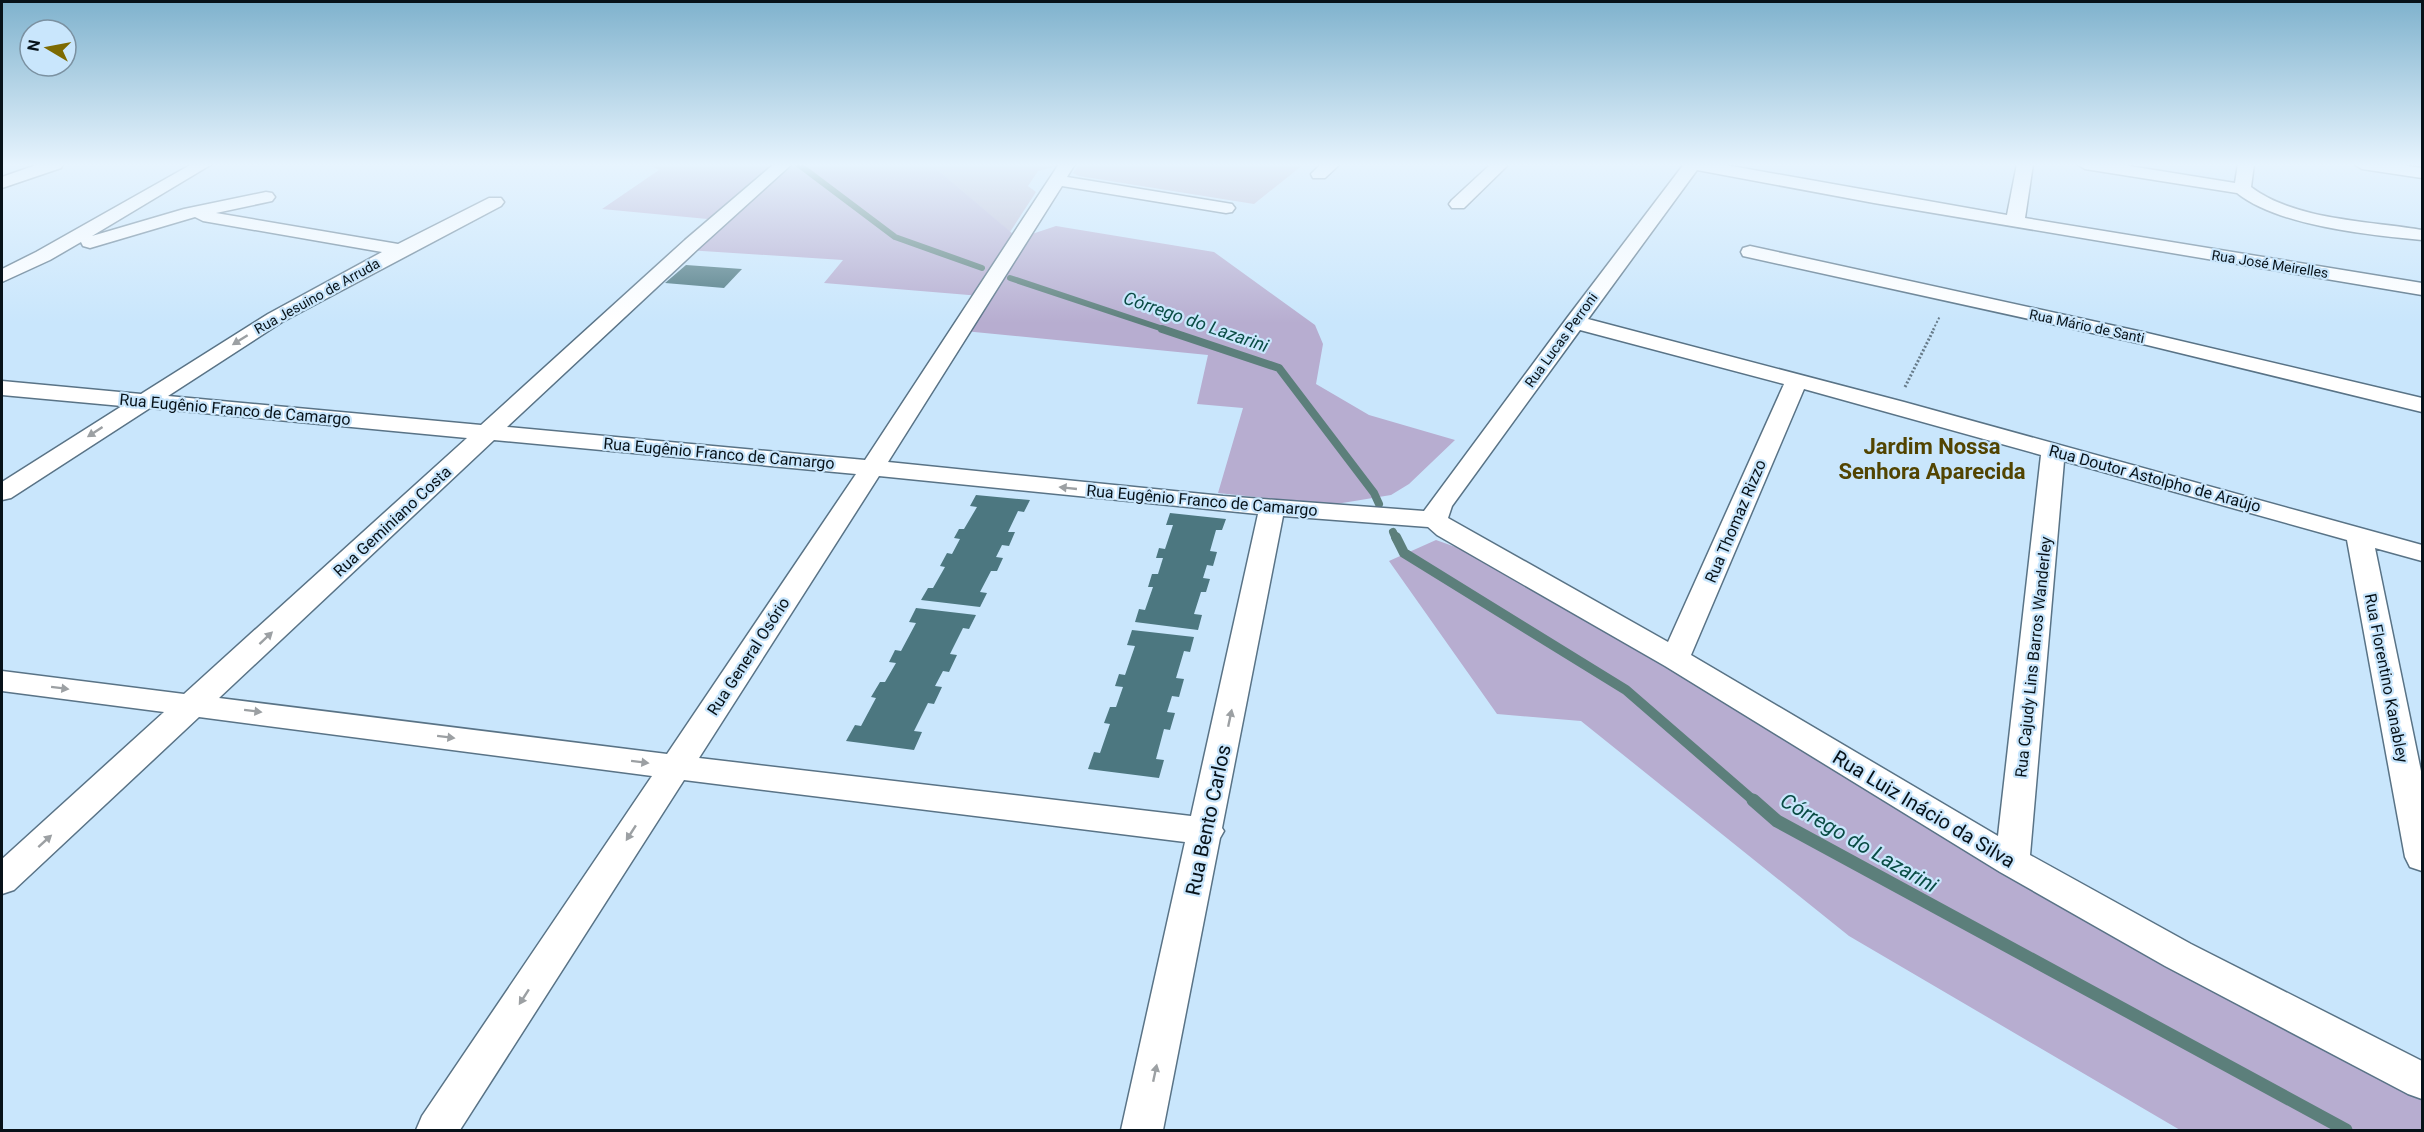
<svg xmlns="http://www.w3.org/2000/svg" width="2424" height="1132" font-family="Roboto,sans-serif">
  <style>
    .green { fill: #beb8cf }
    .forest { fill: #b7add0 }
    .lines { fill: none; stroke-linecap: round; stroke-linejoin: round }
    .stream-far3 { stroke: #5c7f7b; stroke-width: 6 }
    .stream-far2 { stroke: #5c7f7b; stroke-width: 8 }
    .stream-far1 { stroke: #5c7f7b; stroke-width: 10 }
    .stream { stroke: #5c7f7b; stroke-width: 13 }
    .building { fill: #4c7780 }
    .minor-casing { stroke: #597386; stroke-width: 3 }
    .path-far1 { stroke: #677b89; stroke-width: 2; stroke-dasharray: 2 2; stroke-linecap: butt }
    .path { stroke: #677b89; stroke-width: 3; stroke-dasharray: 2 2; stroke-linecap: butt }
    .minor { fill: #fff; fill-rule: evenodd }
    .oneway { fill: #9ca0a3 }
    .labels { text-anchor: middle; stroke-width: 4.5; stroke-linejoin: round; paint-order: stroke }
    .far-street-label { font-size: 14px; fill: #071219; stroke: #c9e6fc }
    .street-label { font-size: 16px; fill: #071219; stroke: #c9e6fc }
    .water-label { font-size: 18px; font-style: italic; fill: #094c44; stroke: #c9e6fc }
    .near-street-label { font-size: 20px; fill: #071219; stroke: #c9e6fc }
    .near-water-label { font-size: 21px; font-style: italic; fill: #094c44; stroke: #c9e6fc }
    .district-label { font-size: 22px; font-weight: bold; fill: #524401; stroke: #c9e6fc }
  </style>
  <rect width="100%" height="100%" fill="#c9e6fc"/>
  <!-- green -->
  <g class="green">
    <polygon points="931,164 1058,164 1058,166 1038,171 1028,186 1036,192 1010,232"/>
    <polygon points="1079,164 1304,164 1254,204 1079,176 1073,173"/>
  </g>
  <!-- forest -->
  <g class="forest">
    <polygon points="648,164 931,164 1019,239 981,296 824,283 843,260 687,250 718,220 602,209 659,170"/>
    <polygon points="1056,226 1214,252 1315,325 1323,344 1316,384 1369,415 1455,440 1409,484 1391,495 1330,505 1218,493 1243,408 1197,404 1208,355 964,331 1029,235"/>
    <polygon points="1436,540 1464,550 1659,655 2002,868 2422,1089 2422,1130 2180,1130 1849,936 1581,721 1497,714 1389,561"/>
  </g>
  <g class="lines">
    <!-- stream-far3 -->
    <g class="stream-far3">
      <polyline points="798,164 895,237 982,268"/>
      <polyline points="1010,278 1166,330"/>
    </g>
    <!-- stream-far2 -->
    <g class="stream-far2">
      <polyline points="1162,329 1279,368 1374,493 1379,504"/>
      <polyline points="1393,532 1396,539"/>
    </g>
    <!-- stream-far1 -->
    <polyline class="stream-far1" points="1396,537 1404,553 1626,690 1754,801"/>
    <!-- stream -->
    <polyline class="stream" points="1753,800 1777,821 2346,1130"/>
  </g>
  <!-- building -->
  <g class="building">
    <polygon points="686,265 742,269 724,288 665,283"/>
    <polygon points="976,495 1030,500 1024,512 1018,511 1008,532 1015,532 1009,546 1002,545 996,557 1003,558 997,571 991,571 980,592 987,593 980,607 921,600 928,588 933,588 945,567 940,566 947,553 952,554 960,539 954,538 959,529 964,529 977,507 970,506"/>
    <polygon points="1170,513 1226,519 1222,530 1216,530 1210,551 1217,552 1213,566 1207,565 1203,578 1210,579 1206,592 1201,592 1194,614 1202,615 1198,630 1135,622 1139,609 1145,610 1153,587 1148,587 1152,574 1158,574 1163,558 1156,558 1159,548 1165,549 1173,525 1166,525"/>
    <polygon points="916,608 976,615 969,629 963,628 950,654 957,655 949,672 943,671 935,686 942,687 934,704 928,703 914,731 922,732 914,750 846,741 855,725 861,726 876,698 871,697 880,682 885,682 896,663 889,662 895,650 901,651 916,623 909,622"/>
    <polygon points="1132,630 1194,637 1190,652 1184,651 1176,678 1184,679 1179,697 1172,696 1167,712 1175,713 1170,730 1164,729 1156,759 1164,760 1159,778 1088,769 1094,752 1100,753 1110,724 1104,723 1110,707 1116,707 1123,687 1115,686 1119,674 1125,675 1135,646 1127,645"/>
  </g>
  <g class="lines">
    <!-- minor casing -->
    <g class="minor-casing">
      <g id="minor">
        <polygon points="39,164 63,164 61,168 2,188 2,177"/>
        <path d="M192,164h20l-120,72 92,-27 82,-17 6,1 3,4 -3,4 -56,12 182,31 91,-46h12l3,4 -3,4 -219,116 -114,74 313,29 204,-185 89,-76h18l-93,84 -192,179 358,33 194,-296h16l-8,13 165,27 3,4 -3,4 -6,1 -164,-27 -174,276 335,34 201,15 143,-193 117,-154h36l287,51 10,-51h16l-8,54 397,65v12l-548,-92 -177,-33 -109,149 316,83 518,143v16l-47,-13 47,228v95l-12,-4 -5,-10 -58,-317 -283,-79 -34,394 161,89 231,117v38l-14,-5 -243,-128 -165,-94 -335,-206 -228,-131 -9,-8 -145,-11 -61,312 2,3 -4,7 -57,292h-42l64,-288 -501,-62 -224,350h-44l6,-14 230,-340 -453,-59 -185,173 -12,4v-35l162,-147 -162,-21v-20l182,23 283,-256 -317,-30 -139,90 -9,2v-18l120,-76 -120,-11v-14l139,13 127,-80 114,-62 -179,-31 -8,-4 -105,31 -7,-2 -2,-4 -31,18 -48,22v-13l34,-17zM1580,330l204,54 -116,258 -220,-124 4,-12zM1804,389l237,66 -43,381 -307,-181zM494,440l362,34 -189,280 -448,-56zM879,476l379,38 -67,302 -492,-58z"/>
        <polygon points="1321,164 1340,164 1325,178 1313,178 1311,174"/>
        <polygon points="1491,164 1509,164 1464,208 1452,208 1449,204 1452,200"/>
        <path d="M2077,164h40l118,19 3,-19h16l-3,23c43,33 119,34 171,43v10c-52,-5 -144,-14 -185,-47l-152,-24z"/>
        <polygon points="2354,164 2396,164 2422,168 2422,178 2362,169"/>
        <polygon points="1750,246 2147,333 2422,398 2422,412 2147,345 1743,256 1741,252 1743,248"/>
      </g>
    </g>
    <!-- path-far1 -->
    <polyline class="path-far1" points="1933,330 1940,316"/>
    <!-- path -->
    <polyline class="path" points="1905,387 1934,329"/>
    <!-- minor -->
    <use href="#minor" class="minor"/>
  </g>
  <!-- one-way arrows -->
  <defs><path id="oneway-solid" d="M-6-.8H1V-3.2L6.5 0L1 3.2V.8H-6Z" transform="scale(1.5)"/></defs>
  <g class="oneway">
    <use href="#oneway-solid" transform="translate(240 340) rotate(148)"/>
    <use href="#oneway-solid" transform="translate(95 432) rotate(147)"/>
    <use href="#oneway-solid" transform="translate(1068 488) rotate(-174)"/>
    <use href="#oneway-solid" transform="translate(266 638) rotate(-43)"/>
    <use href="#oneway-solid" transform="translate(60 688) rotate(7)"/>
    <use href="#oneway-solid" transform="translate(253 711) rotate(7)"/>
    <use href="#oneway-solid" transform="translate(1230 718) rotate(-78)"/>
    <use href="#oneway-solid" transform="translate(446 737) rotate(7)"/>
    <use href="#oneway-solid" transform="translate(640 762) rotate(7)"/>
    <use href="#oneway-solid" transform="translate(631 833) rotate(123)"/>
    <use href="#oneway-solid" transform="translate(45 841) rotate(-42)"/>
    <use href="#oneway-solid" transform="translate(524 997) rotate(123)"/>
    <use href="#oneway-solid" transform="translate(1155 1073) rotate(-78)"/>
  </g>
  <!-- sky -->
  <linearGradient id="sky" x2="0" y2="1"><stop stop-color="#7fb2cd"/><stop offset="0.51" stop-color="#e7f4fe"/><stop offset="1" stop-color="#e7f4fe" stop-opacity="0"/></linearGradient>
  <rect width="2424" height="323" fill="url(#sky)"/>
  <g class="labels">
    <!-- far-street labels -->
    <g class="far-street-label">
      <text transform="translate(2270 264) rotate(9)" y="5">Rua José Meirelles</text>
      <text transform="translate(317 296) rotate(-29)" y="5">Rua Jesuino de Arruda</text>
      <text transform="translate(2087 326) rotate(12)" y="5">Rua Mário de Santi</text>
      <text transform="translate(1561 340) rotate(-54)" y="5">Rua Lucas Perroni</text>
    </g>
    <!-- street labels -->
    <g class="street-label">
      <text transform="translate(235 409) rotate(5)" y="6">Rua Eugênio Franco de Camargo</text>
      <text transform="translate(719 453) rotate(5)" y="6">Rua Eugênio Franco de Camargo</text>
      <text transform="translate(2155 478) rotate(15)" y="6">Rua Doutor Astolpho de Araújo</text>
      <text transform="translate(1202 500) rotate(5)" y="6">Rua Eugênio Franco de Camargo</text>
      <text transform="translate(392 521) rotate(-43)" y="6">Rua Geminiano Costa</text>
      <text transform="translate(1735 521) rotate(-67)" y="6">Rua Thomaz Rizzo</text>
      <text transform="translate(748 656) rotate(-57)" y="6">Rua General Osório</text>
      <text transform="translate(2033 657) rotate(-84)" y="6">Rua Cajudy Lins Barros Wanderley</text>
      <text transform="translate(2387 678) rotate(79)" y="6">Rua Florentino Kanabley</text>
    </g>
    <!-- water labels -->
    <g class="water-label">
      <text transform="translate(1196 322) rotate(19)" y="6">Córrego do Lazarini</text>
    </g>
    <!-- near-street labels -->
    <g class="near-street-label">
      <text transform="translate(1924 809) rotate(31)" y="7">Rua Luiz Inácio da Silva</text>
      <text transform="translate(1208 820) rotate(-78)" y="7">Rua Bento Carlos</text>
    </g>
    <!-- near-water labels -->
    <g class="near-water-label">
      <text transform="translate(1859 843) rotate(30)" y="7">Córrego do Lazarini</text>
    </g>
    <!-- district labels -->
    <g class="district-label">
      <text x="1932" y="454">Jardim Nossa<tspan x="1932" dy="25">Senhora Aparecida</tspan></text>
    </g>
  </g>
  <!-- border -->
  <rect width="2424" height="1132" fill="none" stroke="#071219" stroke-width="6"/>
  <!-- north arrow -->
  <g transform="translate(48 48) rotate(280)"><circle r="28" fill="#c9e6fc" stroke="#7b91a1" stroke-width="1.5"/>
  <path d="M0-4.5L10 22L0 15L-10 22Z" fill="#7d6a01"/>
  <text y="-9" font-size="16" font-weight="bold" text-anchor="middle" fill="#071219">N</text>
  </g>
</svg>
